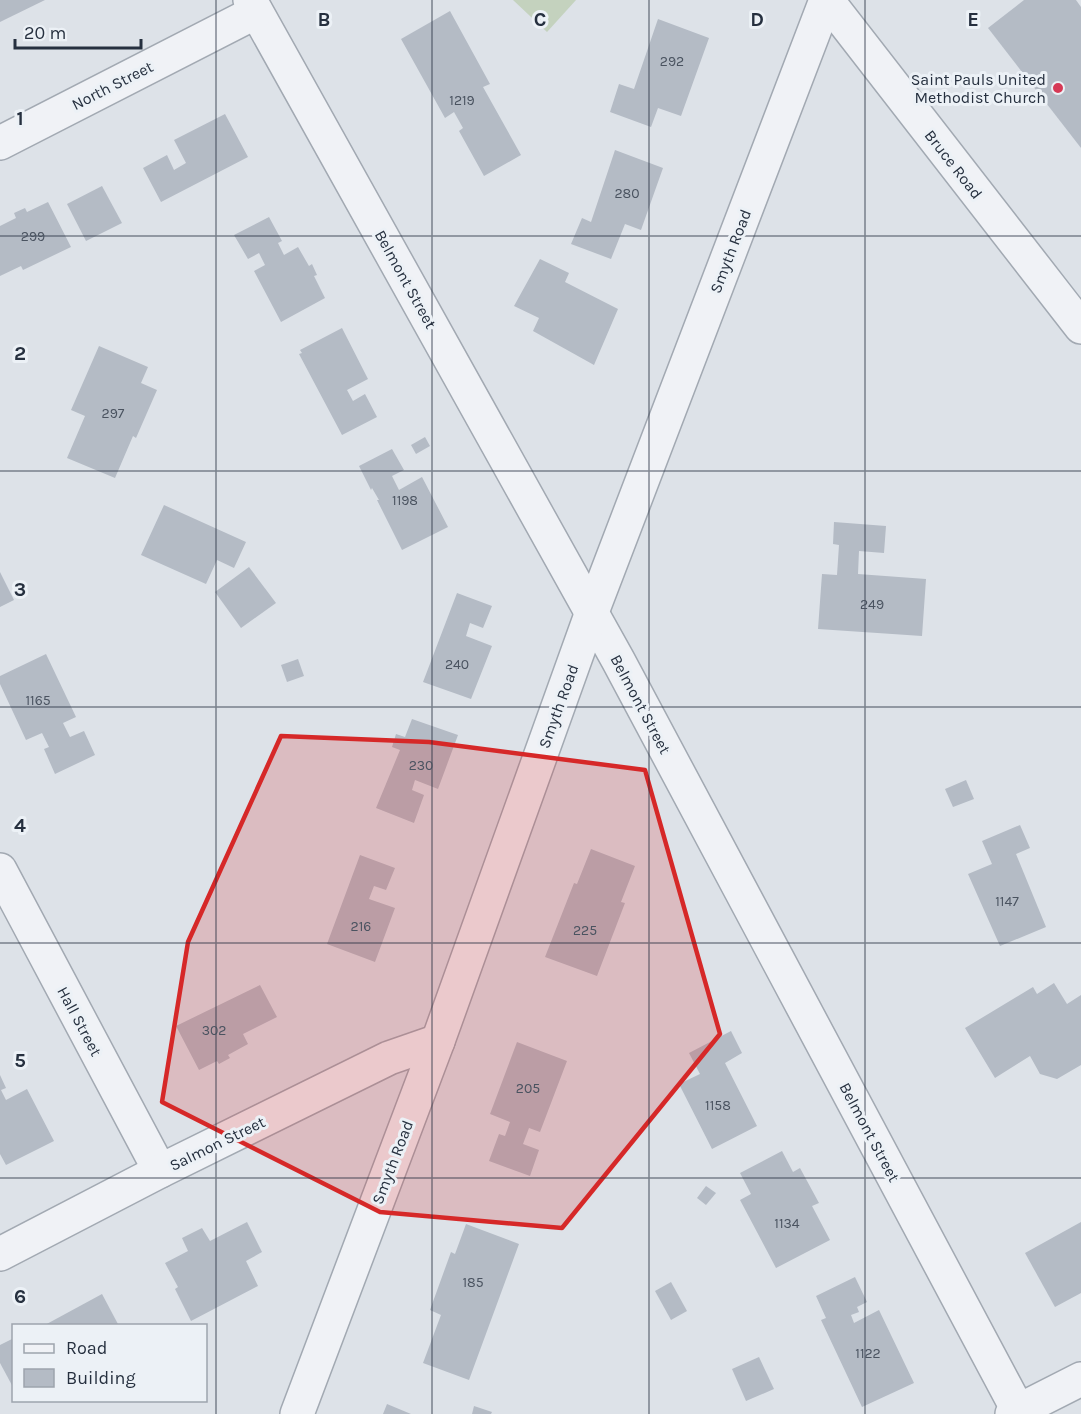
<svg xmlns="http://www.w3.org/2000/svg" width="1081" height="1414" font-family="Karla,sans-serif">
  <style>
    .green { fill: #c4d2be }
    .building { fill: #b4bbc5 }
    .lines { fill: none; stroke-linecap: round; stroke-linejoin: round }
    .minor-casing { stroke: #a2a9b2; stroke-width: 36 }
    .minor { stroke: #f0f2f6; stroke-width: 33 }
    .marked { fill: #d62828; fill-opacity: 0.2; stroke: #d62828; stroke-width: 4.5; stroke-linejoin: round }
    .grid { fill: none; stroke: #26303f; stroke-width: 1.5; stroke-opacity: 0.55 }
    .poi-dot { fill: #d63956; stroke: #ecf1f6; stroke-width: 2 }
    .labels { text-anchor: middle; stroke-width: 6; stroke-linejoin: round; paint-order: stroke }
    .number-label { font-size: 14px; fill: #4a5360 }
    .poi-label { font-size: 16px; fill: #26303f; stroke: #ecf1f6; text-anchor: end }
    .street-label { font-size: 16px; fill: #26303f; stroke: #ecf1f6 }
    .grid-label { font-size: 20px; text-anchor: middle; font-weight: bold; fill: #26303f; stroke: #ecf1f6; stroke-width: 6; stroke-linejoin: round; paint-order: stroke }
  </style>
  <rect width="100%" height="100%" fill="#dde2e8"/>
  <!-- green -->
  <polygon class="green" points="513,0 576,0 547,32"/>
  <!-- building -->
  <g class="building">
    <polygon points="0,0 45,0 0,22"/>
    <polygon points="1024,0 1076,0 1081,7 1081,148 988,28"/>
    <polygon points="450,11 490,84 483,87 521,155 484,176 459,131 463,128 454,112 445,118 401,39"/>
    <polygon points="658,19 709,38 681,116 658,108 651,127 610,112 619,84 634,89"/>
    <polygon points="225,114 248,157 161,202 143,168 167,155 174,170 186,163 174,140"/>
    <polygon points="615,150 663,168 641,230 625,224 611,259 571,244 582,218 591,222"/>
    <polygon points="102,186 122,223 86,241 67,204"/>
    <polygon points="48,202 71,247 23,270 21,266 0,276 0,226 16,218 14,213 25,208 27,212"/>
    <polygon points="269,217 282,241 278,243 284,255 298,247 309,266 312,264 317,275 314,276 325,298 281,322 254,271 265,265 259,253 248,259 234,235"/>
    <polygon points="540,259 569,273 565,282 618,309 594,365 533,331 539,318 514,306"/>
    <polygon points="342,328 368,379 347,390 353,401 365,394 377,417 342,435 299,354 302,353 300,350"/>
    <polygon points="99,346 148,367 141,383 157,390 136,438 133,436 115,478 67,458 85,416 71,410"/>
    <polygon points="425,437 430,446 416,454 411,445"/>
    <polygon points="392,449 404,470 392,476 399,490 422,477 448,527 402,550 377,500 379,500 372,488 371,490 359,466"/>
    <polygon points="164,505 246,542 234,568 217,560 206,584 141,555"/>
    <polygon points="834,522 886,526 884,553 859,551 858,574 926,579 922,636 818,629 822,574 837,575 839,545 833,544"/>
    <polygon points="249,567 276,603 241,628 215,592"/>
    <polygon points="0,572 14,600 0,607"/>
    <polygon points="457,593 492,606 483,628 470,623 466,636 492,646 471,699 423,682"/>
    <polygon points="46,654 76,717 63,723 70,737 84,731 95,755 55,774 44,749 49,747 42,733 26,740 0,684 0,676"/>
    <polygon points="298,659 304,676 287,682 281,665"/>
    <polygon points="412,719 458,735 438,789 415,780 412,790 424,795 414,823 376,808 400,750 392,747 396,734 405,737"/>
    <polygon points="966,780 974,799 953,807 945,789"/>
    <polygon points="1020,825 1030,848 1016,854 1046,927 1000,946 968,874 992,864 982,841"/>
    <polygon points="591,849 635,866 621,902 625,903 597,976 545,957 574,883 577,884"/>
    <polygon points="360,855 395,868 386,890 374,886 369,899 395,908 375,962 327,944"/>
    <polygon points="1054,983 1067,1004 1081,995 1081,1065 1057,1079 1040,1074 1030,1056 995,1078 965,1028 1033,987 1037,994"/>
    <polygon points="260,985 277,1017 243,1034 248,1044 228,1055 230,1058 219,1064 217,1061 199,1070 176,1026"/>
    <polygon points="731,1031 742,1053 725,1063 757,1126 712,1149 679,1084 700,1074 689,1053"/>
    <polygon points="517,1042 567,1061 540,1132 529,1128 523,1144 539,1150 530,1176 489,1161 499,1134 505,1136 510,1122 490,1114"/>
    <polygon points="0,1075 6,1088 1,1090 6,1100 27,1089 54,1141 6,1165 0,1154"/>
    <polygon points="782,1151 793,1172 800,1168 819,1203 812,1206 830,1240 776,1268 740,1200 751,1194 740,1173"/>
    <polygon points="706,1186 716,1193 706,1205 697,1198"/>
    <polygon points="247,1222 262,1252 246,1261 258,1286 191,1321 175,1289 178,1287 165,1263 188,1251 182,1238 202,1228 210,1241"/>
    <polygon points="1081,1222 1081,1293 1055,1307 1025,1253"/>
    <polygon points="466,1224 519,1244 469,1380 423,1363 441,1315 430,1310 451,1252 455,1254"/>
    <polygon points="855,1277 867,1302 857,1307 859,1312 851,1315 854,1323 879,1310 914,1383 862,1407 821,1320 826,1318 816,1296"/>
    <polygon points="671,1282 687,1311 671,1320 655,1291"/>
    <polygon points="102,1294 119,1326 43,1326"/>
    <polygon points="14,1338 14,1389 0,1363 0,1345"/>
    <polygon points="759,1357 774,1389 746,1401 732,1369"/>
    <polygon points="387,1404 411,1414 383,1414"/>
    <polygon points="474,1406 492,1412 491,1414 472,1414"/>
  </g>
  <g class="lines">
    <!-- minor casing -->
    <g class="minor-casing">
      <g id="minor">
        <polyline points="250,0 618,660 1020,1414"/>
        <polyline points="827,0 1081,327"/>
        <polyline points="0,143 256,12"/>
        <polyline points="0,870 160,1171"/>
        <polyline points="0,1254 160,1171 389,1058 438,1041"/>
        <polyline points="297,1414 438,1041 592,612 826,0"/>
        <polyline points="1012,1414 1081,1379"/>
      </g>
    </g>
    <!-- minor -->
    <use href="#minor" class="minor"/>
  </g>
  <!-- marked area -->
  <path class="marked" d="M281,736l148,6 216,28 75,264 -158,194 -182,-16 -218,-110 26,-160z"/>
  <!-- grid -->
  <path class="grid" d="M216,0v1414M432,0v1414M649,0v1414M865,0v1414M0,236h1081M0,471h1081M0,707h1081M0,943h1081M0,1178h1081"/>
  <!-- markers -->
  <circle class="poi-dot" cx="1058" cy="88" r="6"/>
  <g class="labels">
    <!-- number labels -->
    <g class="number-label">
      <text x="672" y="66">292</text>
      <text x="462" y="105">1219</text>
      <text x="627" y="198">280</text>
      <text x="33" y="241">299</text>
      <text x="113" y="418">297</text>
      <text x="405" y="505">1198</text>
      <text x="872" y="609">249</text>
      <text x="457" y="669">240</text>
      <text x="38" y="705">1165</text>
      <text x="421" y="770">230</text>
      <text x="1007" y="906">1147</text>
      <text x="361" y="931">216</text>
      <text x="585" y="935">225</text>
      <text x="214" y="1035">302</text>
      <text x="528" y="1093">205</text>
      <text x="718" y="1110">1158</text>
      <text x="787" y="1228">1134</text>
      <text x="473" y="1287">185</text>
      <text x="868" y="1358">1122</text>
    </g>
    <!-- poi labels -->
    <g class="poi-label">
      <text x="1046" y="85">Saint Pauls United<tspan x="1046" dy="18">Methodist Church</tspan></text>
    </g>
    <!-- street labels -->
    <g class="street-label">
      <text transform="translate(112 85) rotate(-27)" y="6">North Street</text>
      <text transform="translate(954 164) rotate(52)" y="6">Bruce Road</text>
      <text transform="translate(730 251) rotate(-69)" y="6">Smyth Road</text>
      <text transform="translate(406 279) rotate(61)" y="6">Belmont Street</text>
      <text transform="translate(641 704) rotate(62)" y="6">Belmont Street</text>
      <text transform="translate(558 706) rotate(-70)" y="6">Smyth Road</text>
      <text transform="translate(80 1021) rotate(62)" y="6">Hall Street</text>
      <text transform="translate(870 1132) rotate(62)" y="6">Belmont Street</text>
      <text transform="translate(217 1143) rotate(-26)" y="6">Salmon Street</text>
      <text transform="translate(392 1162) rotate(-69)" y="6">Smyth Road</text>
    </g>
  </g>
  <g class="grid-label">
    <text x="324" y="26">B</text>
    <text x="540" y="26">C</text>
    <text x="757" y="26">D</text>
    <text x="973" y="26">E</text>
    <text x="20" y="125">1</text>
    <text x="20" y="360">2</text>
    <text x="20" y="596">3</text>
    <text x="20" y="832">4</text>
    <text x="20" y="1067">5</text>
    <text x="20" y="1303">6</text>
  </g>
  <!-- legend -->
  <rect x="12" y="1324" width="195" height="78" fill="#ecf1f6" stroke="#9da4ad" stroke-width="1.5"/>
  <rect x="24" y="1344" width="30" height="9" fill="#f0f2f6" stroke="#9da4ad" stroke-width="1.5"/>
  <text x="66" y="1354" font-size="18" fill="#26303f">Road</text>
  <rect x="24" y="1369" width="30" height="18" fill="#b4bbc5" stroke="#9da4ad" stroke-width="1.5"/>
  <text x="66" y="1384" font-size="18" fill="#26303f">Building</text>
  <!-- scale -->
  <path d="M15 39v9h126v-9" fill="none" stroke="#26303f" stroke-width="3"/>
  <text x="24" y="39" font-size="18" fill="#26303f" stroke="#ecf1f6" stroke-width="4.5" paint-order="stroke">20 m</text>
</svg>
